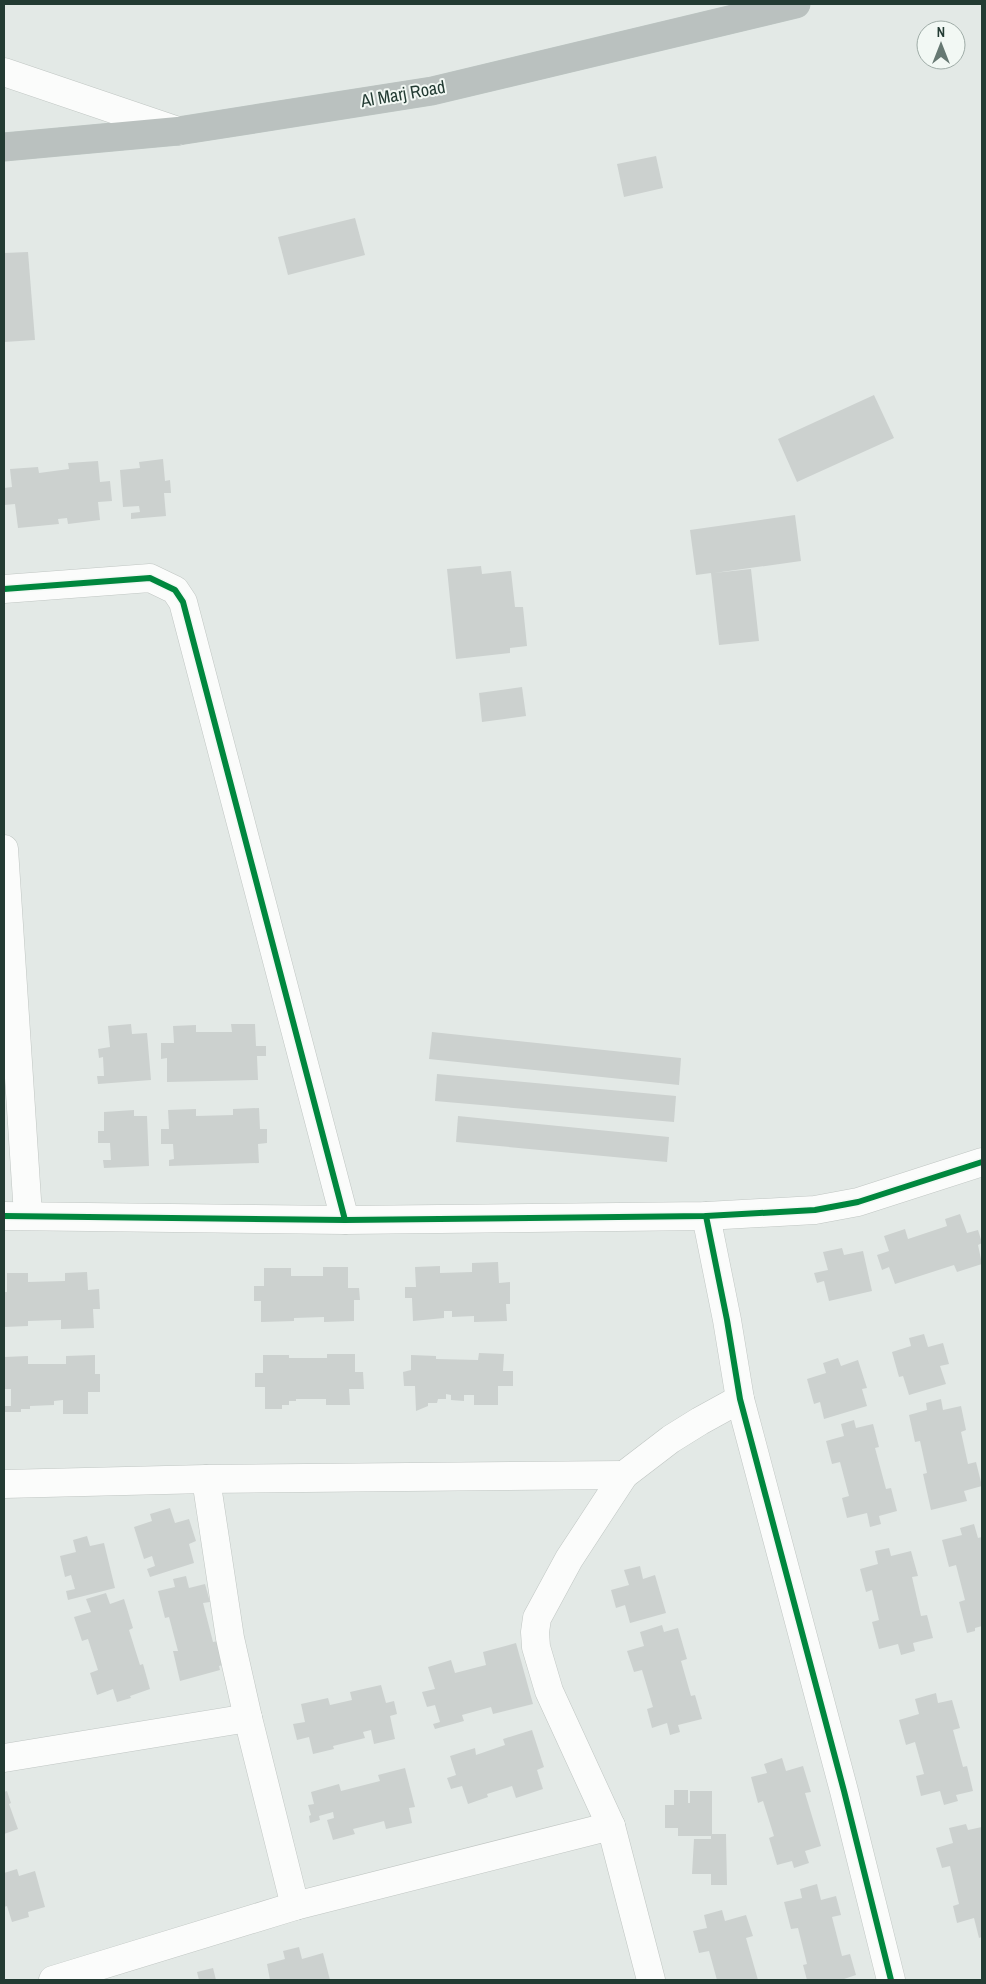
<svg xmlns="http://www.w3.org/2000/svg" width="986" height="1984" font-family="'Archivo Narrow',sans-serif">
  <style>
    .building { fill: #ccd1cf }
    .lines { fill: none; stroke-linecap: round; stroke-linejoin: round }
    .minor-casing { stroke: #c0c6c3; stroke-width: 29 }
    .highway-casing { stroke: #bcc5c2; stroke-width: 29 }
    .minor { stroke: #fbfcfb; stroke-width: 28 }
    .highway { stroke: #bac1bf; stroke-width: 28 }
    .cycleway-casing { stroke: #f2f8f4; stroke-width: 9 }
    .cycleway { stroke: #00873e; stroke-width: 6 }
    .labels { text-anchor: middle; stroke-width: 4; stroke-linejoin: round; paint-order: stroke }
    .street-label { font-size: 18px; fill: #233b33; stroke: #f2f8f4 }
  </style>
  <rect width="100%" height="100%" fill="#e3e9e6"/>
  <!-- building -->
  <g class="building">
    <polygon points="656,156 663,188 624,197 617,164"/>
    <polygon points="355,218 365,255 288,275 278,237"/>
    <polygon points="28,252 35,340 4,342 4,253"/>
    <polygon points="874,395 894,438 797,482 778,439"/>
    <polygon points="163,459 165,481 170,480 171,493 164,493 166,516 131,519 131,513 140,512 139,506 123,507 120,470 140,468 139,462"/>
    <polygon points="98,461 100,482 110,481 112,501 98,502 100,520 68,524 67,518 58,519 59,524 18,528 15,504 4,505 4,488 12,487 10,469 38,467 39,473 69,469 68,463"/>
    <polygon points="795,515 801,561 714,573 751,569 759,641 719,645 711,573 696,575 690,530"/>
    <polygon points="481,566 482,574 511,571 515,607 523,607 527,646 510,648 510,653 456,659 447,569"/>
    <polygon points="522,687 526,716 482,722 479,693"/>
    <polygon points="131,1024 132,1034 147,1033 151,1080 98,1084 97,1076 104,1076 103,1057 99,1058 98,1049 110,1047 108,1026"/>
    <polygon points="231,1024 255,1024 256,1046 266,1046 266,1056 257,1056 258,1080 167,1082 167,1058 161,1059 161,1043 174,1043 173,1026 196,1025 196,1032 232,1032"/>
    <polygon points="432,1032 681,1058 679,1085 429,1059"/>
    <polygon points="437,1074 676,1096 674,1122 435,1101"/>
    <polygon points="259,1108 260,1129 267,1129 267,1143 258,1144 259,1163 169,1166 169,1160 174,1159 173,1144 161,1144 161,1129 169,1129 168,1110 196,1109 196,1116 233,1115 233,1109"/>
    <polygon points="134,1110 134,1116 147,1116 149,1166 104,1168 103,1160 111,1160 110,1143 98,1143 98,1131 104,1131 104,1112"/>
    <polygon points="458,1116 669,1137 667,1162 456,1142"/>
    <polygon points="960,1214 967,1233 978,1230 982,1243 978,1245 982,1264 957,1272 954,1265 895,1284 889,1267 882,1270 877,1255 889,1251 884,1236 905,1229 908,1239 947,1226 945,1219"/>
    <polygon points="842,1248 844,1255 863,1251 872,1291 829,1301 824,1281 817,1283 814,1273 828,1270 823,1252"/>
    <polygon points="498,1262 499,1283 510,1282 510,1304 506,1304 507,1321 474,1322 474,1316 452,1317 452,1311 444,1311 444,1318 413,1321 412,1298 405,1298 405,1287 416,1287 415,1267 440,1266 440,1273 472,1272 472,1263"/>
    <polygon points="323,1267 348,1267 348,1288 359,1288 360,1300 354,1300 354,1321 324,1322 324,1317 294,1318 294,1321 261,1322 261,1301 254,1301 254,1286 264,1286 264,1268 291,1268 291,1276 323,1276"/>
    <polygon points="87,1272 88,1290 99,1289 100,1309 93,1309 94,1328 61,1329 61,1320 28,1321 28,1326 4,1327 4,1292 7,1292 7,1273 28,1273 28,1282 65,1281 65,1273"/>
    <polygon points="924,1334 928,1347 943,1343 949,1364 940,1366 946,1384 909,1395 903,1376 899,1377 892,1352 911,1346 909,1338"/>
    <polygon points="479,1353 504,1354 503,1371 513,1371 513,1386 498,1386 498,1405 474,1405 474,1395 464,1395 464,1401 451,1400 451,1395 446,1394 446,1399 438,1399 437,1403 428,1403 428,1406 416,1411 415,1386 404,1386 403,1372 411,1370 411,1355 436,1356 436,1359 478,1360"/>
    <polygon points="327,1354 355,1354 355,1372 363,1372 364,1389 349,1389 350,1405 326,1405 326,1399 296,1399 296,1401 289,1401 289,1405 282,1405 282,1409 265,1409 265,1387 255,1387 255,1373 263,1373 263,1355 289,1355 289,1358 327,1358"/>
    <polygon points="95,1355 95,1374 100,1374 100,1392 88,1392 88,1414 63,1414 63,1400 54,1401 54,1405 30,1406 30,1409 21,1409 21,1412 5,1412 5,1406 11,1406 11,1389 4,1389 4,1357 28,1356 28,1364 66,1364 66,1356"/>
    <polygon points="838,1358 841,1366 858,1360 867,1388 862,1389 867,1406 824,1419 820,1402 814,1404 807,1379 826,1373 823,1363"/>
    <polygon points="941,1399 943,1410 961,1406 966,1430 961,1432 968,1464 976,1462 982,1486 964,1491 967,1501 931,1510 923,1474 927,1473 920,1441 915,1442 909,1415 927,1410 926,1403"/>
    <polygon points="854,1420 856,1428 873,1424 879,1447 875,1448 886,1489 891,1488 897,1511 879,1516 881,1524 870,1527 867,1513 847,1518 842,1498 849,1496 840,1462 832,1464 826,1441 844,1436 841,1424"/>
    <polygon points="170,1508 175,1523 189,1519 196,1541 189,1544 194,1563 150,1577 147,1569 155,1566 152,1556 144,1559 134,1527 152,1521 150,1514"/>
    <polygon points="974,1524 978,1538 982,1537 982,1626 975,1628 975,1631 967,1633 959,1602 965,1600 956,1565 949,1567 942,1540 962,1535 960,1528"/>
    <polygon points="87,1536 90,1546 104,1543 115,1588 68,1600 66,1591 75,1589 71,1575 65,1577 60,1556 76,1552 73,1540"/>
    <polygon points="889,1548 891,1556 911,1551 918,1576 912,1577 921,1616 927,1615 933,1638 913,1643 915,1651 901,1655 898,1644 879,1649 872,1622 879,1620 872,1590 866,1592 860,1569 878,1564 875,1551"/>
    <polygon points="640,1566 643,1579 655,1575 666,1613 630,1623 625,1605 616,1608 611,1590 629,1585 624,1570"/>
    <polygon points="186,1576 189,1588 205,1584 210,1602 203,1603 213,1642 223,1640 229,1663 219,1666 220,1670 180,1681 173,1651 178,1651 169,1617 165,1618 158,1591 175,1587 173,1579"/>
    <polygon points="106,1593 110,1604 124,1599 133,1628 129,1630 140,1665 143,1664 150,1689 130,1696 131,1698 117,1702 113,1689 97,1695 90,1673 98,1670 88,1639 82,1641 74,1617 91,1612 86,1599"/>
    <polygon points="662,1625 664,1632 678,1628 687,1659 681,1661 691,1696 695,1695 702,1719 678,1725 680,1732 670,1735 667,1723 652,1728 647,1709 653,1707 642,1670 634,1672 627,1651 644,1646 640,1632"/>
    <polygon points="516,1643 533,1704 493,1714 491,1707 462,1715 464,1721 435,1729 433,1724 440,1722 435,1705 427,1707 422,1692 435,1689 428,1667 451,1660 455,1673 486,1665 483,1652"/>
    <polygon points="381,1685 386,1703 394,1701 397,1714 390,1716 395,1739 374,1744 371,1730 363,1732 365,1738 333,1746 334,1749 313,1754 309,1737 297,1740 293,1724 305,1722 301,1704 328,1698 330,1705 352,1700 350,1692"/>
    <polygon points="936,1693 938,1703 952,1700 960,1728 953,1730 963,1767 967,1766 973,1791 956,1795 958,1801 944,1805 940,1791 921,1796 916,1776 924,1774 915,1742 906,1745 899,1720 919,1714 915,1699"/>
    <polygon points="532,1730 544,1767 537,1770 543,1789 516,1798 512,1786 487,1794 488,1797 468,1804 462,1786 451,1789 447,1778 456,1775 450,1756 475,1748 476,1755 505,1745 503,1739"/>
    <polygon points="782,1758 786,1771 803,1766 811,1792 805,1793 821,1846 805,1851 809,1863 794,1868 792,1861 777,1865 769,1838 774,1836 763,1801 758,1803 751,1777 767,1773 764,1764"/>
    <polygon points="405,1768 415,1807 409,1808 412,1823 386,1829 384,1821 353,1829 355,1834 333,1840 327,1820 334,1818 333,1812 319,1816 320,1820 310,1823 309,1816 311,1815 308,1805 314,1804 311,1792 339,1784 341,1791 380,1781 378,1775"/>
    <polygon points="674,1790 688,1790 688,1803 690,1803 690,1791 712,1791 712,1834 726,1834 727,1885 711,1885 711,1874 692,1874 694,1839 711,1839 711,1836 678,1836 678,1828 665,1828 665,1805 674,1805"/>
    <polygon points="7,1791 11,1803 9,1804 18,1829 4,1834 4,1792"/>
    <polygon points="966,1824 968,1830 982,1827 982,1937 979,1938 974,1918 957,1923 953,1906 959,1904 950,1866 942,1868 936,1848 953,1843 949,1828"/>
    <polygon points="17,1869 19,1876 35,1871 45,1907 28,1912 29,1917 12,1922 7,1906 4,1907 4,1873"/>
    <polygon points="817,1884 821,1900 836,1896 841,1915 832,1917 842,1956 850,1954 856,1975 841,1980 807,1980 803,1965 807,1964 798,1928 791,1929 784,1902 802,1898 800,1889"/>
    <polygon points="722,1910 725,1921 746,1915 753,1936 746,1938 758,1980 717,1980 709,1951 699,1953 693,1931 707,1928 704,1915"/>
    <polygon points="299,1947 302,1959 323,1953 330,1980 270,1980 267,1964 285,1959 283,1951"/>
    <polygon points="213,1968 216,1980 199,1980 197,1972"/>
  </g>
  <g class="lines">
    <!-- minor casing -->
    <g class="minor-casing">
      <g id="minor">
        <polyline points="4,72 178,131"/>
        <polyline points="4,589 150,578 175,590 183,602 345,1220"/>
        <polyline points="4,849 28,1215"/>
        <polyline points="4,1216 345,1220 706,1216 815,1210 858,1202 982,1162"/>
        <polyline points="706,1216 727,1320 740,1399 844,1791 891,1980"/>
        <polyline points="206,1479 230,1638 248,1718 295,1906"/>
        <polyline points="4,1484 206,1479 624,1475"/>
        <polyline points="4,1758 248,1718"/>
        <polyline points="53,1980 295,1906 611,1826"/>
        <polyline points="651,1980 611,1826 549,1691 536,1647 535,1632 537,1618 569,1559 624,1475 671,1439 700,1421 740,1399"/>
      </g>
    </g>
    <!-- highway casing -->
    <g class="highway-casing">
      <polyline id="highway" points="4,147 178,131 432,91 796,4"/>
    </g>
    <!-- minor -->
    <use href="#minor" class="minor"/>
    <!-- highway -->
    <use href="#highway" class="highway"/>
    <!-- cycleway casing -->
    <g class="cycleway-casing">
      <g id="cycleway">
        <polyline points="4,589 150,578 175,590 183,602 345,1220"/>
        <polyline points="4,1216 345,1220 706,1216 815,1210 858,1202 982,1162"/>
        <polyline points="706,1216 727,1320 740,1399 844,1791 891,1980"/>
      </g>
    </g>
    <!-- cycleway -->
    <use href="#cycleway" class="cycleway"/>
  </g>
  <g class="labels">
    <!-- street labels -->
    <g class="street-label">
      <text transform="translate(403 94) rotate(-10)" y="6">Al Marj Road</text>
    </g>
  </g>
  <!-- border -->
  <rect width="986" height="1984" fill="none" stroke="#233b33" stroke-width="10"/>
  <!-- north arrow -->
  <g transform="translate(941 45)"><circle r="24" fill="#f2f8f4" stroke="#9faca7"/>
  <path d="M0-4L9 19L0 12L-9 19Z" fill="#667872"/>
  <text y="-8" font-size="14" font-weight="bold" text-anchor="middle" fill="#233b33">N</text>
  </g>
</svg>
